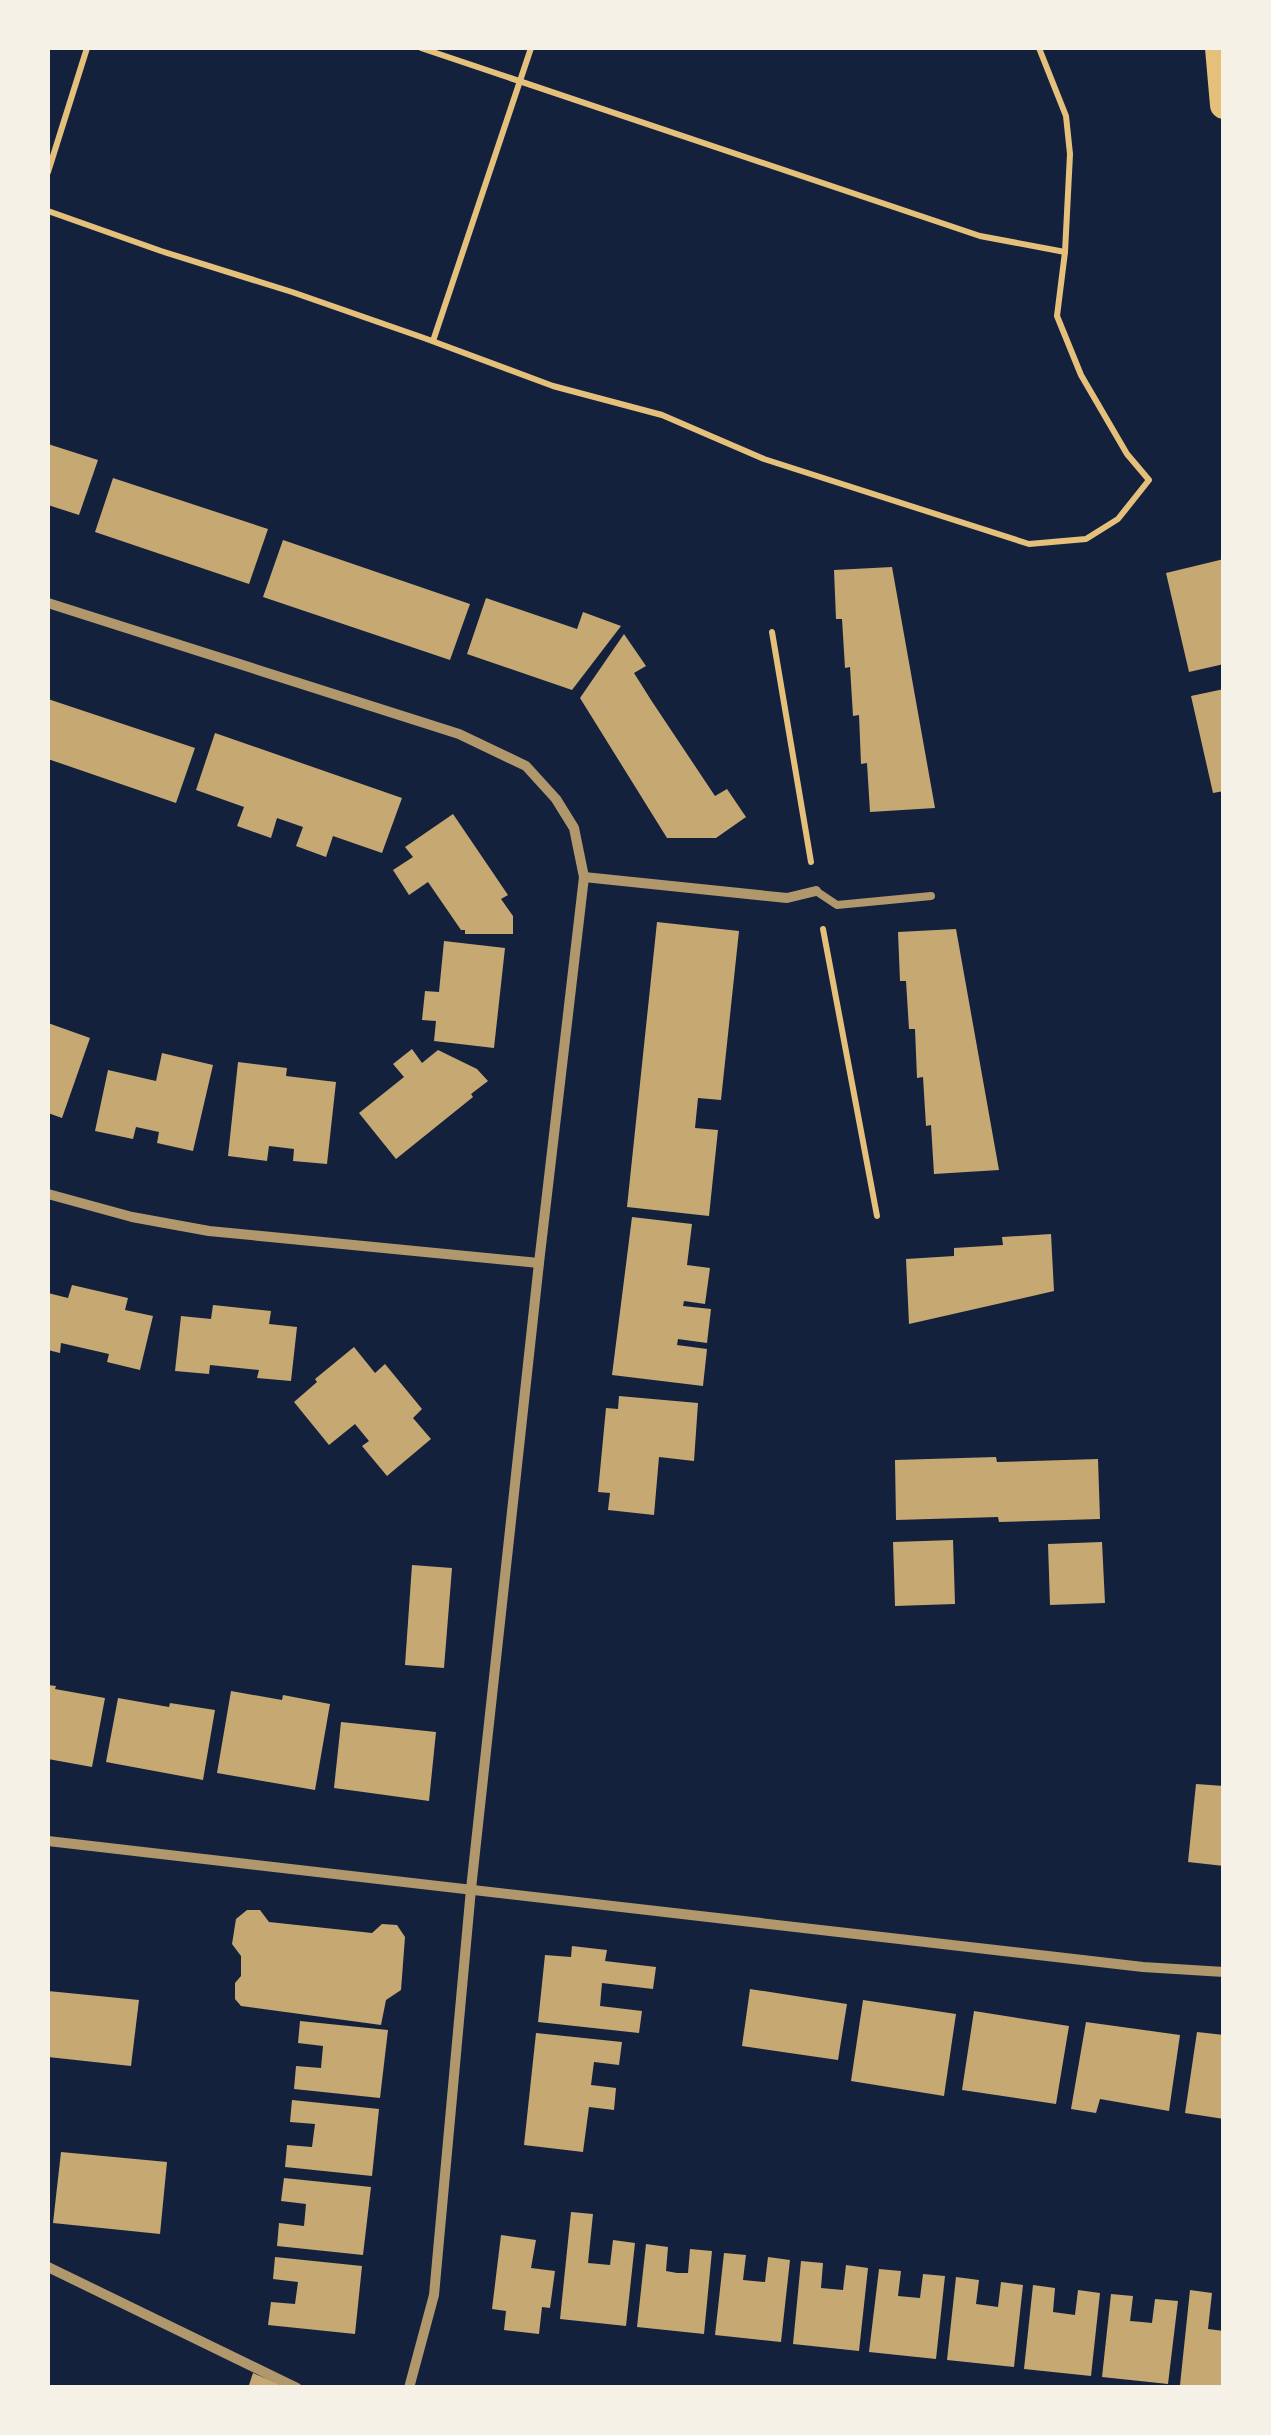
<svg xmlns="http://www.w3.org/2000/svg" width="1271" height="2435" font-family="Commissioner,sans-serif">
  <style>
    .building { fill: #c6a872 }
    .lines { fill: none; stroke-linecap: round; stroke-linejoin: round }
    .path { stroke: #e5c07b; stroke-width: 6 }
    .service { stroke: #b1986c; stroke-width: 8 }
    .minor { stroke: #b1986c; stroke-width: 10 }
    .trunk { stroke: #e5c07b; stroke-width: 28 }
  </style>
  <rect width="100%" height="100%" fill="#14213d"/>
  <!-- building -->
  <g class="building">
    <polygon points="48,444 98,460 79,515 48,505"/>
    <polygon points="113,478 268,529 249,584 95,532"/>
    <polygon points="283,540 470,604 450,660 263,597"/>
    <polygon points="1224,559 1224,664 1189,672 1166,573"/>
    <polygon points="892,567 935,808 870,812 867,763 861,764 859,715 853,716 850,667 845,668 842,619 836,619 834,570"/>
    <polygon points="486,598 577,629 583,612 621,626 572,690 467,654"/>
    <polygon points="624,634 646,666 634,673 651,700 715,796 727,789 746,817 716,838 667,838 580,698"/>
    <polygon points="1224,689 1224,791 1213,793 1191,696"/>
    <polygon points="48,699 195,748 176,803 48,759"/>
    <polygon points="215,733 402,798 382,853 333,836 326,857 296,846 303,827 277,818 271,838 237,826 244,807 196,790"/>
    <polygon points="453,814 508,895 501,899 513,916 513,934 465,934 465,930 461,930 428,882 409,895 393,870 413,857 405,847"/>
    <polygon points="657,922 739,931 721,1100 698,1098 695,1128 718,1130 709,1216 627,1207"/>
    <polygon points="956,929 999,1170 934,1174 931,1125 926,1126 923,1077 917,1078 915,1029 909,1029 906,981 900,981 898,932"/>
    <polygon points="444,941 505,948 494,1048 434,1041 436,1021 422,1020 425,991 439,992"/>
    <polygon points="48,1023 90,1038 62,1118 48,1113"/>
    <polygon points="412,1049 422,1063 438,1050 477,1069 488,1081 471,1094 473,1097 396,1159 359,1113 404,1077 393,1064"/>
    <polygon points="162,1053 213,1065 193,1151 157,1143 159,1132 136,1127 133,1139 95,1131 108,1070 156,1081"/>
    <polygon points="238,1062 287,1068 286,1076 336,1082 327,1164 293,1161 294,1149 269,1146 267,1161 228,1156"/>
    <polygon points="632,1217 692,1224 687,1265 710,1268 705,1304 684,1301 683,1306 711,1309 707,1343 678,1339 677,1345 707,1349 703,1386 612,1375"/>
    <polygon points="1051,1234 1054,1291 909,1324 906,1259 954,1256 954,1248 1003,1245 1002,1237"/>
    <polygon points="72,1285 128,1298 125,1310 153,1316 140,1370 107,1362 109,1354 61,1343 60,1353 48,1350 48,1293 68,1298"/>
    <polygon points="213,1305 271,1311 269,1324 297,1327 291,1381 257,1378 259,1370 210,1365 209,1374 175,1371 181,1316 211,1319"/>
    <polygon points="354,1347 375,1373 385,1364 422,1409 413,1418 431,1439 387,1476 362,1446 369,1441 355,1424 329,1445 294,1402 317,1382 315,1379"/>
    <polygon points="619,1396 698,1403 694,1461 659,1457 654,1515 608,1510 610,1493 598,1492 606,1408 618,1409"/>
    <polygon points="996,1457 997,1462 1098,1459 1100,1519 999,1522 998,1517 896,1520 895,1460"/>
    <polygon points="953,1540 955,1604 895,1606 893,1542"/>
    <polygon points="1102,1542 1105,1603 1050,1605 1048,1544"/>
    <polygon points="412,1565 452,1568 444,1668 405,1665"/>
    <polygon points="48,1685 56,1686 55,1689 105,1698 92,1767 48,1759"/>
    <polygon points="231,1691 282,1700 283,1695 330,1704 315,1790 217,1773"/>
    <polygon points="118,1698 169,1707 170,1703 215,1710 203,1780 106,1762"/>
    <polygon points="341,1722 436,1732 429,1801 334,1788"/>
    <polygon points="1196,1784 1224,1786 1224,1866 1188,1862"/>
    <polygon points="247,1910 260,1910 269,1922 372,1933 382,1924 397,1925 405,1937 401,1990 386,2000 381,2025 241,2006 235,1999 235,1983 241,1976 241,1956 232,1944 236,1919"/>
    <polygon points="572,1946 607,1950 605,1961 656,1967 653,1989 602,1983 600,2006 642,2011 639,2033 538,2022 545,1955 571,1957"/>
    <polygon points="750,1989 847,2004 838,2060 742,2046"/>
    <polygon points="48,1991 139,2000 131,2066 48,2057"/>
    <polygon points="863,2000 956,2014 944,2096 851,2081"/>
    <polygon points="974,2011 1069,2026 1056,2104 962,2090"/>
    <polygon points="300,2021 388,2030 380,2098 294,2089 296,2066 321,2068 323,2046 298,2043"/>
    <polygon points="1086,2022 1180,2035 1169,2111 1100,2099 1096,2113 1071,2109"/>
    <polygon points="1197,2032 1224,2035 1224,2119 1185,2113"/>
    <polygon points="536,2033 622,2042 619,2065 594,2062 591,2085 616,2088 614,2110 589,2107 583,2152 524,2145"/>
    <polygon points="292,2100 379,2109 372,2176 285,2167 287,2145 312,2147 315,2124 290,2122"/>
    <polygon points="61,2152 167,2162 160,2234 53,2223"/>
    <polygon points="284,2178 371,2187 363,2255 277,2246 279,2223 304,2226 306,2204 281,2201"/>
    <polygon points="571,2212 593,2214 588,2263 610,2265 613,2240 635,2243 626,2326 560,2319"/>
    <polygon points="501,2235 536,2240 531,2268 555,2271 550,2308 542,2307 539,2334 504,2330 506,2311 492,2309"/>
    <polygon points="646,2244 668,2247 666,2271 677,2273 688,2273 690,2249 712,2251 704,2334 637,2327"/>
    <polygon points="724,2253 746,2255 743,2280 765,2282 768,2257 790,2260 781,2342 715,2335"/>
    <polygon points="275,2257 362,2266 355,2334 268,2325 271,2302 295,2304 298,2282 273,2279"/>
    <polygon points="801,2261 823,2263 821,2288 843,2290 846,2265 868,2268 859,2351 793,2344"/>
    <polygon points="879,2269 901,2271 898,2296 920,2298 923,2274 945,2276 936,2359 869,2352"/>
    <polygon points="956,2277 979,2280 976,2304 998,2307 1001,2282 1023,2285 1014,2367 947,2360"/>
    <polygon points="1033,2285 1055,2288 1053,2312 1075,2315 1078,2290 1100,2293 1091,2376 1024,2369"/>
    <polygon points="1190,2290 1212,2293 1208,2329 1224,2331 1224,2388 1180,2385"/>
    <polygon points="1111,2294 1133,2296 1130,2321 1142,2322 1152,2323 1155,2299 1178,2301 1168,2384 1102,2377"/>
    <polygon points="253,2373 289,2388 248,2388"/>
  </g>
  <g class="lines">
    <!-- path -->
    <g class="path">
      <polyline points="421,48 980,236 1065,252"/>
      <polyline points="48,172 87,48"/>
      <polyline points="48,211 161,251 292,292 424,338 553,386 662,415 764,459 1029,544 1086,539 1118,519 1149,480 1127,454 1081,375 1057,316 1065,252 1070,154 1066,116 1039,48"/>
      <polyline points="433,341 531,48"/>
      <polyline points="772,632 811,862"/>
      <polyline points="823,929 877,1216"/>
    </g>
    <!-- service -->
    <polyline class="service" points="816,891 837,905 931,896"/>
    <!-- minor -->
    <g class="minor">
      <polyline points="48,603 459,734 526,766 556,799 574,828 584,877 539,1263 471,1889 434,2295 409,2388"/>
      <polyline points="584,877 787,898 816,891"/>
      <polyline points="48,1194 132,1217 209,1231 539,1263"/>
      <polyline points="48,1841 1143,1967 1224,1972"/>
      <polyline points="48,2267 297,2388"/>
    </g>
    <!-- trunk -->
    <polyline class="trunk" points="1219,48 1224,105"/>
  </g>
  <!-- border -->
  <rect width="1271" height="2435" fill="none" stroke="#f6f1e7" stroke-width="100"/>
</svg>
